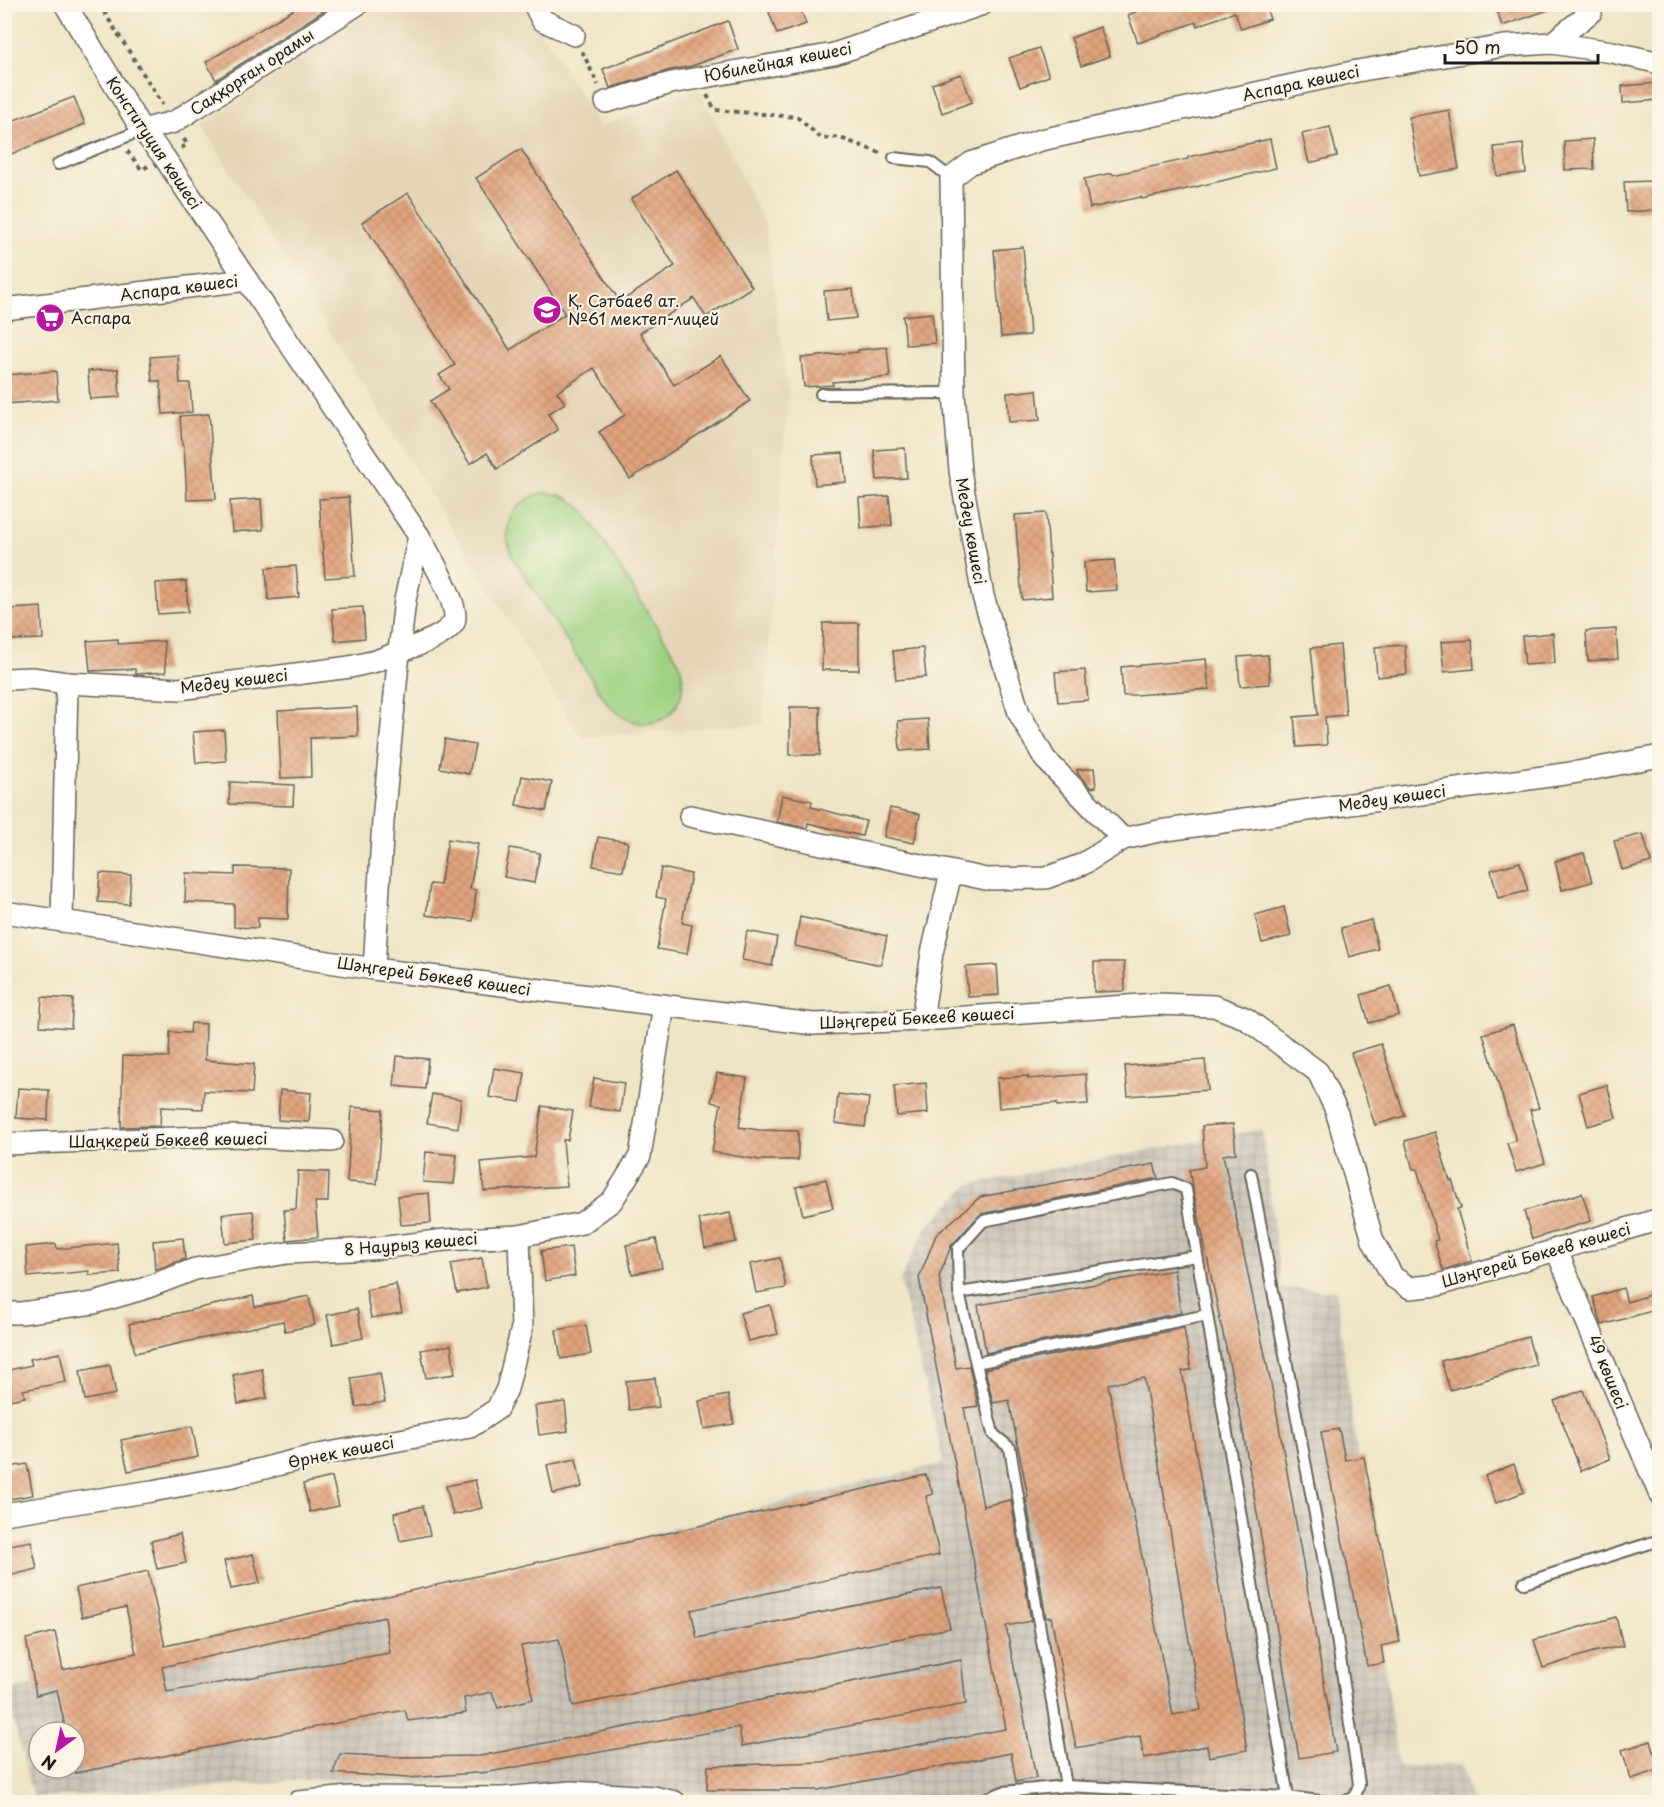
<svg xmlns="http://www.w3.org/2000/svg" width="1664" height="1807" font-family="'Playpen Sans',sans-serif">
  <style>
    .built { fill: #e5d5b7 }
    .industrial { fill: url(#industrial-grid); fill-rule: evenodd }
    .green { fill: #9ed282; stroke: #5d774f; stroke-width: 1.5 }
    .building { fill: url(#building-cross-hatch); fill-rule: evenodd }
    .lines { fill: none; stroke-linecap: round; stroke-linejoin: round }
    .lane-casing { stroke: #666258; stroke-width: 14 }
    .street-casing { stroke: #666258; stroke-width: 24 }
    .path { stroke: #666258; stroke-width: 4; stroke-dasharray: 4.5 4.5; stroke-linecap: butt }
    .lane { stroke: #fff; stroke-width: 10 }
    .street { stroke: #fff; stroke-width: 21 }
    .labels { text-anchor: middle; stroke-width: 4.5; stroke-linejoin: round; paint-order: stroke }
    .street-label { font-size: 16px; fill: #1c1c1c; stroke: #fcf5e5 }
    .poi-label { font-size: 16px; fill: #1c1c1c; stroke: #fcf5e5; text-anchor: start }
  </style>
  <defs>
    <pattern id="industrial-grid" width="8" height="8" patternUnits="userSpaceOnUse" patternTransform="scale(1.5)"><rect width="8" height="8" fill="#c9c3b8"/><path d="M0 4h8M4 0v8" fill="none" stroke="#aca79e"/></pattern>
    <pattern id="building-cross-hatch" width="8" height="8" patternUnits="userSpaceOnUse" patternTransform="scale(1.5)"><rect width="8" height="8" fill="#e1a37d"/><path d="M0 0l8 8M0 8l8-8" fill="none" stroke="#c08c6b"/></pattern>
  </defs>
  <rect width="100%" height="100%" fill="#fcf5e5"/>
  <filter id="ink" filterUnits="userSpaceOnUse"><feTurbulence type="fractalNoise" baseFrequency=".0167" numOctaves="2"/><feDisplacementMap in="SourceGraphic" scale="12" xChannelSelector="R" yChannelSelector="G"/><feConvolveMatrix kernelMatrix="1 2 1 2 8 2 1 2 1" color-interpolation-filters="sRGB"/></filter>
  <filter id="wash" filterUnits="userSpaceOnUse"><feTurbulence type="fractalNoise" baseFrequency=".008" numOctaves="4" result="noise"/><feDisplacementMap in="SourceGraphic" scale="24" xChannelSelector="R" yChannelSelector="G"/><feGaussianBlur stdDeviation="1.35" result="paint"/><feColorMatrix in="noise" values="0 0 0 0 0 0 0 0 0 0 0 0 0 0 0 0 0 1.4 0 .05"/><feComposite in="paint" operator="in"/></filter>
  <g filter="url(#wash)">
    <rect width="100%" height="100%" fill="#efe5c6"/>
    <!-- built -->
    <polygon class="built" points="378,5 525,5 600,127 698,87 766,227 788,394 763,724 581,737 202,126"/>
    <!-- industrial -->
    <path class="industrial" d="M1262,1129l19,159 55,3 62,476 64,-3 10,38h-616l-173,-10 -362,-13 -288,19 -27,-107 938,-228 -44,-182 25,-52 43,-44zM39,1732h36v36h-36z"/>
    <!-- green -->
    <path class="green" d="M541,493c20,0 30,5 44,19l94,150c18,53 -35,84 -72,41l-94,-145c-13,-32 -4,-52 28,-65z"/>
    <g id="blocks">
      <!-- building -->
      <g class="building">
        <polygon points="289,4 334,4 216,80 206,62 293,10"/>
        <polygon points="766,4 799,4 806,24 777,34"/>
        <polygon points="1155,4 1265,4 1270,19 1241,29 1235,12 1197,26 1196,22 1138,43 1128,15"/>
        <polygon points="1495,4 1557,4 1557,7 1502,26"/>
        <polygon points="728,21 738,49 692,66 667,71 610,88 603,69"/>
        <polygon points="1100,27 1110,56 1081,66 1071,38"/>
        <polygon points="1039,48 1049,76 1020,87 1009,58"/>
        <polygon points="961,74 972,102 942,113 932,84"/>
        <polygon points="1659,83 1659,100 1623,103 1622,86"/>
        <polygon points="74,97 85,124 4,157 4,124"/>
        <polygon points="1449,110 1459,169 1419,176 1409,117"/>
        <polygon points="1330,127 1337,156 1309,163 1302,134"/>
        <polygon points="1270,139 1276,168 1170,193 1142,199 1141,197 1090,208 1084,179 1112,173 1113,175 1188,159 1188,157"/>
        <polygon points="1593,139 1594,169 1565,170 1564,141"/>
        <polygon points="1523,144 1526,173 1497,176 1494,147"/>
        <polygon points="521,149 620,302 675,266 631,199 676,170 752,287 706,317 694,298 640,333 674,385 721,356 750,401 630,479 599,432 625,415 594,368 557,392 565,403 548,414 558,430 497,469 487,453 470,464 430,401 449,389 439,375 455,365 362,222 408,193 510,350 565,314 476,178"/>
        <polygon points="1653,181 1655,210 1626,212 1624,182"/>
        <polygon points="1023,247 1030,335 1001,337 994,250"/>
        <polygon points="853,289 856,318 827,321 824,291"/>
        <polygon points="932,313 935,343 906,345 903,316"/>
        <polygon points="887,347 890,377 832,382 833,385 804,387 801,358 858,352 858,350"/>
        <polygon points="178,355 180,383 190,383 192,412 163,414 160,381 152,381 150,357"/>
        <polygon points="118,369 120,397 90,399 88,371"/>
        <polygon points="56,371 58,400 4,404 4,375"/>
        <polygon points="1037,390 1040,420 1009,422 1007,393"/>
        <polygon points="209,414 216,499 187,500 184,445 182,445 180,416"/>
        <polygon points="905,448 907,478 877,480 874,450"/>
        <polygon points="843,453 846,482 815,485 813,455"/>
        <polygon points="889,496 892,525 861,528 859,498"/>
        <polygon points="349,497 355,576 325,578 319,499"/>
        <polygon points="261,499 263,530 232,532 230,501"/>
        <polygon points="1046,513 1052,597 1022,600 1015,515"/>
        <polygon points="1114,560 1117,590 1086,592 1084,562"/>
        <polygon points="296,566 299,597 268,600 266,568"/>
        <polygon points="186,581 188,612 158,614 156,583"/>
        <polygon points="41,607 43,639 12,640 11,609"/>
        <polygon points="363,607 365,638 335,641 332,609"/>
        <polygon points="823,623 859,623 859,670 822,670"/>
        <polygon points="1616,629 1618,659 1588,661 1586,631"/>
        <polygon points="1553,633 1555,663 1525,665 1522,636"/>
        <polygon points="118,639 118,644 164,641 166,672 136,674 135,669 90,671 87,641"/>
        <polygon points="1472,640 1474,669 1444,672 1441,642"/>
        <polygon points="1340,645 1346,715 1325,717 1327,745 1297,747 1294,717 1318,715 1311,648"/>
        <polygon points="1405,645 1407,674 1377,677 1375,647"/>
        <polygon points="923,648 926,677 896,680 893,651"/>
        <polygon points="1268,655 1270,684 1240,686 1238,657"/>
        <polygon points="1206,659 1209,689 1123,696 1121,667"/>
        <polygon points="1085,670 1088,700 1058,702 1055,672"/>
        <polygon points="357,707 358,736 310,738 311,777 281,778 278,711"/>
        <rect x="790" y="707" width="30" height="48"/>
        <polygon points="928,719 930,749 900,751 898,721"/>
        <polygon points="224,730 226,761 196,763 193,732"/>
        <polygon points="445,739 475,745 469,774 440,768"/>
        <polygon points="1094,768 1096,787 1091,788 1078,774 1077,770"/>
        <polygon points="522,776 552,782 546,811 516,805"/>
        <polygon points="230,782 294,785 293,806 229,804"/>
        <polygon points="782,795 812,801 811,807 866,821 862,836 808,823 807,828 777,822"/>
        <polygon points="890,808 920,814 914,843 884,837"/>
        <polygon points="1643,834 1651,862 1622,870 1614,841"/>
        <polygon points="598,837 628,842 623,871 593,866"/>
        <polygon points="448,839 478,844 470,889 476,890 473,921 426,915 430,884 440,885"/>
        <polygon points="510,848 540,853 534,883 504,877"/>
        <polygon points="1584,853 1592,882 1562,890 1555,861"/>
        <polygon points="1520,862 1528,891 1498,898 1491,870"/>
        <polygon points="235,867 289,868 288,919 258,918 258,928 234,927 234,904 185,902 186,873 235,875"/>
        <polygon points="661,868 691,874 682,923 692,925 687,954 657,949 666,899 656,897"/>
        <polygon points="100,873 131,875 129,904 98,902"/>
        <polygon points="1284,907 1291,936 1262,943 1255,915"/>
        <polygon points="800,917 887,936 881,965 795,946"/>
        <polygon points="1371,920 1378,949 1349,957 1341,928"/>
        <polygon points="747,931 777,937 772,966 742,960"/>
        <polygon points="1094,962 1124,962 1125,991 1094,992"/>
        <polygon points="997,965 999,995 968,997 966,967"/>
        <polygon points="1391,986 1399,1015 1369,1023 1361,995"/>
        <polygon points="42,997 73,999 71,1028 40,1026"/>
        <polygon points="191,1023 206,1024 205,1060 254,1064 252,1093 204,1091 203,1109 161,1107 160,1126 121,1127 123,1056 169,1057 170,1032 190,1033"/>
        <polygon points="1513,1025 1539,1108 1530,1110 1545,1163 1516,1172 1507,1143 1516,1141 1483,1034"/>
        <polygon points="1381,1044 1405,1116 1375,1125 1351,1053"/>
        <polygon points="397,1056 428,1059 425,1089 394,1086"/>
        <polygon points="1205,1060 1208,1090 1128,1096 1125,1066"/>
        <polygon points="494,1068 525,1073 520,1102 489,1097"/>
        <polygon points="717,1073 747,1078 739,1127 759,1130 798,1131 798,1160 760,1160 712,1152 721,1104 711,1102"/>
        <polygon points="1086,1074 1088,1104 1057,1106 1057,1103 999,1108 997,1078 1028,1076 1028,1079"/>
        <polygon points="594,1078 624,1083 620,1112 589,1107"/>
        <polygon points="926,1083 928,1113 897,1116 894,1086"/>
        <polygon points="1607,1085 1616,1118 1588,1126 1579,1093"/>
        <polygon points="18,1088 49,1090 48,1120 16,1118"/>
        <polygon points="280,1090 311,1093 309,1122 278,1120"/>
        <polygon points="432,1094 461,1099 458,1128 427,1123"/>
        <polygon points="838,1094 869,1098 865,1127 835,1123"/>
        <polygon points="542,1106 573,1111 568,1140 563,1140 567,1186 484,1191 481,1162 534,1157"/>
        <polygon points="352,1107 383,1110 377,1184 347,1182"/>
        <polygon points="1233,1124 1236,1153 1223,1155 1275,1403 1336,1752 1299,1758 1241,1420 1189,1170 1205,1167 1202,1126"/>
        <polygon points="1435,1132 1450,1181 1452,1180 1461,1208 1457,1209 1472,1261 1443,1270 1434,1241 1438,1240 1417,1169 1413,1169 1405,1141"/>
        <polygon points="426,1152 457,1155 454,1184 423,1182"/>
        <polygon points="1154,1164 1158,1178 981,1214 951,1246 939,1277 956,1368 969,1366 978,1406 964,1408 983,1506 1011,1500 1031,1621 1006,1626 1036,1778 1016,1782 1011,1753 818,1790 707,1790 708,1766 822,1762 1006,1729 919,1278 936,1235 980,1197"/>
        <polygon points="298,1171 329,1172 328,1202 315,1202 318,1237 287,1240 284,1210 296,1209"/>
        <polygon points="826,1179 833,1208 803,1215 796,1187"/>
        <polygon points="429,1193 431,1223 401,1225 398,1196"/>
        <polygon points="1582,1193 1591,1221 1532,1239 1524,1211"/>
        <polygon points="253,1211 256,1240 225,1243 222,1214"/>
        <polygon points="730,1213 736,1242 705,1248 699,1219"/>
        <polygon points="183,1238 185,1259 155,1270 153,1241"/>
        <polygon points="656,1239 662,1268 632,1274 626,1245"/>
        <polygon points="117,1243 120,1273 89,1275 89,1271 28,1277 26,1247 56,1244 57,1249"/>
        <polygon points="571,1247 575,1276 545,1281 541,1251"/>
        <polygon points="482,1258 487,1287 457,1293 451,1264"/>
        <polygon points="780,1258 786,1288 756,1293 750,1264"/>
        <polygon points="1174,1270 1181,1313 986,1353 978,1305"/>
        <polygon points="396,1284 402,1313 371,1318 366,1290"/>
        <polygon points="1623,1288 1627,1302 1659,1292 1659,1309 1602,1325 1593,1297"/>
        <polygon points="253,1296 255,1307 309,1296 315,1325 285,1331 283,1321 135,1353 129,1324"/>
        <polygon points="770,1305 778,1334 748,1341 740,1313"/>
        <polygon points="357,1309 363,1338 333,1344 327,1315"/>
        <polygon points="586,1325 591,1354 561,1359 556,1330"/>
        <path d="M1184,1328l7,42 -9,1 65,379 -38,7 -2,-11 -63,12 -4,-22 -64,12 -25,-131 -5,1 -20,-121h2l-19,-97 -16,3 -8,-34zM1144,1378l57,332 -28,5 -65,-331z"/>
        <polygon points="1528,1337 1536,1365 1450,1390 1441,1361"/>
        <polygon points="451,1345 455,1374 426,1378 421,1350"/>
        <polygon points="60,1353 66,1382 23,1390 25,1397 4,1401 4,1371 32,1365 30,1359"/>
        <polygon points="110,1365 116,1394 85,1400 80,1371"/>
        <polygon points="262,1369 267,1398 238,1404 233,1375"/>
        <polygon points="380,1373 385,1402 356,1407 351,1378"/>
        <polygon points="655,1378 659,1407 629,1410 626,1381"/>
        <polygon points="1583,1390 1610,1459 1581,1471 1554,1401"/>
        <polygon points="728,1395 734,1424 704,1429 699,1401"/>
        <polygon points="565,1402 568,1431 539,1435 535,1406"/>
        <polygon points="192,1426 198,1457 128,1471 121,1440"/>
        <polygon points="1339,1429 1345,1460 1364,1457 1400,1642 1381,1646 1384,1663 1367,1666 1321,1432"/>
        <polygon points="576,1459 582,1487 553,1494 547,1465"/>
        <polygon points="27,1464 33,1495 4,1500 4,1468"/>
        <polygon points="1514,1464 1524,1492 1496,1503 1485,1476"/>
        <path d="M926,1475l7,19 -7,2 13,59 -248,55 6,28 244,-50 9,40 -377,78 -14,-67 -38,7 12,53 -35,9 -6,-16 -28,6 2,15 -58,8 -3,-11 -330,63v-41h-9l-9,-42 -21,5 -10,-56 29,-7 8,38 73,-17 -10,-46 -44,10 -6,-29 72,-17 17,75zM385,1617l5,36 -223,39 -5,-25z"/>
        <polygon points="332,1477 339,1506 310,1512 303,1484"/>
        <polygon points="475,1480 482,1508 453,1515 446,1486"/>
        <polygon points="423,1506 430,1535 400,1541 394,1513"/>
        <polygon points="180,1534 186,1563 157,1569 151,1541"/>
        <polygon points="31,1541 37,1569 8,1576 4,1560 4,1546"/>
        <polygon points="253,1554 260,1583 231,1589 224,1561"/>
        <polygon points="1616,1617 1623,1646 1593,1652 1543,1668 1534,1640"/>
        <polygon points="961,1660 966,1704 742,1746 739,1727 489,1772 408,1778 333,1773 340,1754 399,1757 480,1756"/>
        <polygon points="1651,1741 1659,1770 1631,1779 1622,1750"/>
      </g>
    </g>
  </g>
  <g filter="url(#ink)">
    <use href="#blocks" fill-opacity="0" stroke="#666258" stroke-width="1.5"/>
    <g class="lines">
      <!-- lane casing -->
      <g class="lane-casing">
        <g id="lane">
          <polyline points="894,158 930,162 951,178"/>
          <polyline points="58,164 142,130"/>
          <polyline points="821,394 954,393"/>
          <polyline points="1251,1174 1332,1605 1359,1784 1355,1797 1344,1802"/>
          <polyline points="959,1293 1197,1256"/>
          <polyline points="976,1363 1207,1315"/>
          <polyline points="1524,1583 1660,1540"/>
          <polyline points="1066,1786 1010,1448 993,1434 959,1293 958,1249 983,1221 1172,1183 1186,1189 1288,1797"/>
          <polyline points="979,1802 1003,1792 1066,1786 1288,1797 1328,1802"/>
        </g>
      </g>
      <!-- street casing -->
      <g class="street-casing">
        <g id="street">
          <polyline points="65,4 142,130 164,157 419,536"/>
          <polyline points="534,4 542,20 574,35"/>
          <polyline points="1552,43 1591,12 1588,4"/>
          <polyline points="606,102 671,83 834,54 983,4"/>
          <polyline points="142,130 174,122 358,4"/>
          <polyline points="4,309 247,280"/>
          <path d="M419,536c8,15 45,75 34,88 -12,15 -37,21 -54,28l6,-52z"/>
          <polyline points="4,679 32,678 67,683 179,689 350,667 376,661 399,652 383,821 374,969"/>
          <polyline points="690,816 986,879 1046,878 1083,864 1123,839 1159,831 1578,772 1660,756"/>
          <polyline points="1123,839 1045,759 1019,713 983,596 960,471 954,393 951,178 971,163 1041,140 1357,71 1504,46 1552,43 1612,52 1660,63"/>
          <polyline points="4,912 374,969 813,1024 922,1020 1156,1004 1214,1006 1245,1018 1318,1072 1336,1110 1373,1241 1393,1277 1410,1288 1438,1285 1660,1219"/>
          <polyline points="62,921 67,683"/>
          <polyline points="922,1020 932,953 951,873"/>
          <polyline points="4,1144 234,1136 332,1141"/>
          <polyline points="1556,1249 1660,1495"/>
          <polyline points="4,1313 21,1313 94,1303 143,1289 195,1269 287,1253 371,1249 445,1240 519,1236 582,1223 612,1201 640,1156 664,1005"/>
          <polyline points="4,1514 152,1491 233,1476 313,1456 470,1427 497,1409 507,1389 522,1328 519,1236"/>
          <polyline points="298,1802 350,1797 502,1798 571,1792 653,1797 675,1802"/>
        </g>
      </g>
      <!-- path -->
      <g class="path">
        <polyline points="99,4 163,105"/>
        <polyline points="582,51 598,85"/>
        <polyline points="707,95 715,110 797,117 822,139 838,137 883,154"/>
        <polyline points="181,148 187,145 183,137"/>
        <polyline points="127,151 142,170 148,166"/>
      </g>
      <!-- lane -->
      <use href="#lane" class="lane"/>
      <!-- street -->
      <use href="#street" class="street"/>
    </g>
  </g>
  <!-- icons -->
  <defs>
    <g id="school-disc" transform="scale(1.5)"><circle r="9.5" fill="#b5179e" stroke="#fcf5e5"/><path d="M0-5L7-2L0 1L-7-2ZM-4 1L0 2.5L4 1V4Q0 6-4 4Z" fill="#fff"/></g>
    <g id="supermarket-disc" transform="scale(1.5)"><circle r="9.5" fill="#b5179e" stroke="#fcf5e5"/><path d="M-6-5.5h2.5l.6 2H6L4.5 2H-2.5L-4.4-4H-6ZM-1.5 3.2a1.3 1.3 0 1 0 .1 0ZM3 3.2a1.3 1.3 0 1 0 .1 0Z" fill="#fff"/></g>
  </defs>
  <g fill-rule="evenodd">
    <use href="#school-disc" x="547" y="310"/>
    <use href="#supermarket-disc" x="50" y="318"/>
  </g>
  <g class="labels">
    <!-- street labels -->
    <g class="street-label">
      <text transform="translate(778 62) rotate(-11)" y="6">Юбилейная көшесі</text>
      <text transform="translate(252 72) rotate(-33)" y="6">Саққорған орамы</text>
      <text transform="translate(1301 83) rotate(-12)" y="6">Аспара көшесі</text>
      <text transform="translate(154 143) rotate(56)" y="6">Конституция көшесі</text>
      <text transform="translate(179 288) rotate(-7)" y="6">Аспара көшесі</text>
      <text transform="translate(971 531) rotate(80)" y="6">Медеу көшесі</text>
      <text transform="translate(234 681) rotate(-7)" y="6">Медеу көшесі</text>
      <text transform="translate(1392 798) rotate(-8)" y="6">Медеу көшесі</text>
      <text transform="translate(434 976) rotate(8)" y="6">Шәңгерей Бөкеев көшесі</text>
      <text transform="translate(917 1018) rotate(-3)" y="6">Шәңгерей Бөкеев көшесі</text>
      <text transform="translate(168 1140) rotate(-1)" y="6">Шаңкерей Бөкеев көшесі</text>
      <text transform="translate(411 1244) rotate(-5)" y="6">8 Наурыз көшесі</text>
      <text transform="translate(1536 1255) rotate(-16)" y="6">Шәңгерей Бөкеев көшесі</text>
      <text transform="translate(1608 1372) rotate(68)" y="6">49 көшесі</text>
      <text transform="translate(341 1452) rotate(-11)" y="6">Өрнек көшесі</text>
    </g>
    <!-- poi labels -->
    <g class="poi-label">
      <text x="568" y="307">Қ. Сәтбаев ат.<tspan x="568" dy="18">№61 мектеп-лицей</tspan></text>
      <text x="71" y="324">Аспара</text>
    </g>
  </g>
  <!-- margin -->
  <rect width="1664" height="1807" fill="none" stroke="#fcf5e5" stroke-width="24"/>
  <!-- north arrow -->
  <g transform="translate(57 1750) rotate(213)"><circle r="28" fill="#fcf5e5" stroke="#a29e95" stroke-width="1.5"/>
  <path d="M0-4.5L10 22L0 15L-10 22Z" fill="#b5179e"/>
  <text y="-9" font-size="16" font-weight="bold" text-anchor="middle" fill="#1c1c1c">N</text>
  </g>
  <!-- scale -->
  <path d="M1445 54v9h153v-9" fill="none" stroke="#1c1c1c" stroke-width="3"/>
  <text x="1454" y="54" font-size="18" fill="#1c1c1c" stroke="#fcf5e5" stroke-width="4.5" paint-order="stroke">50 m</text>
</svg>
